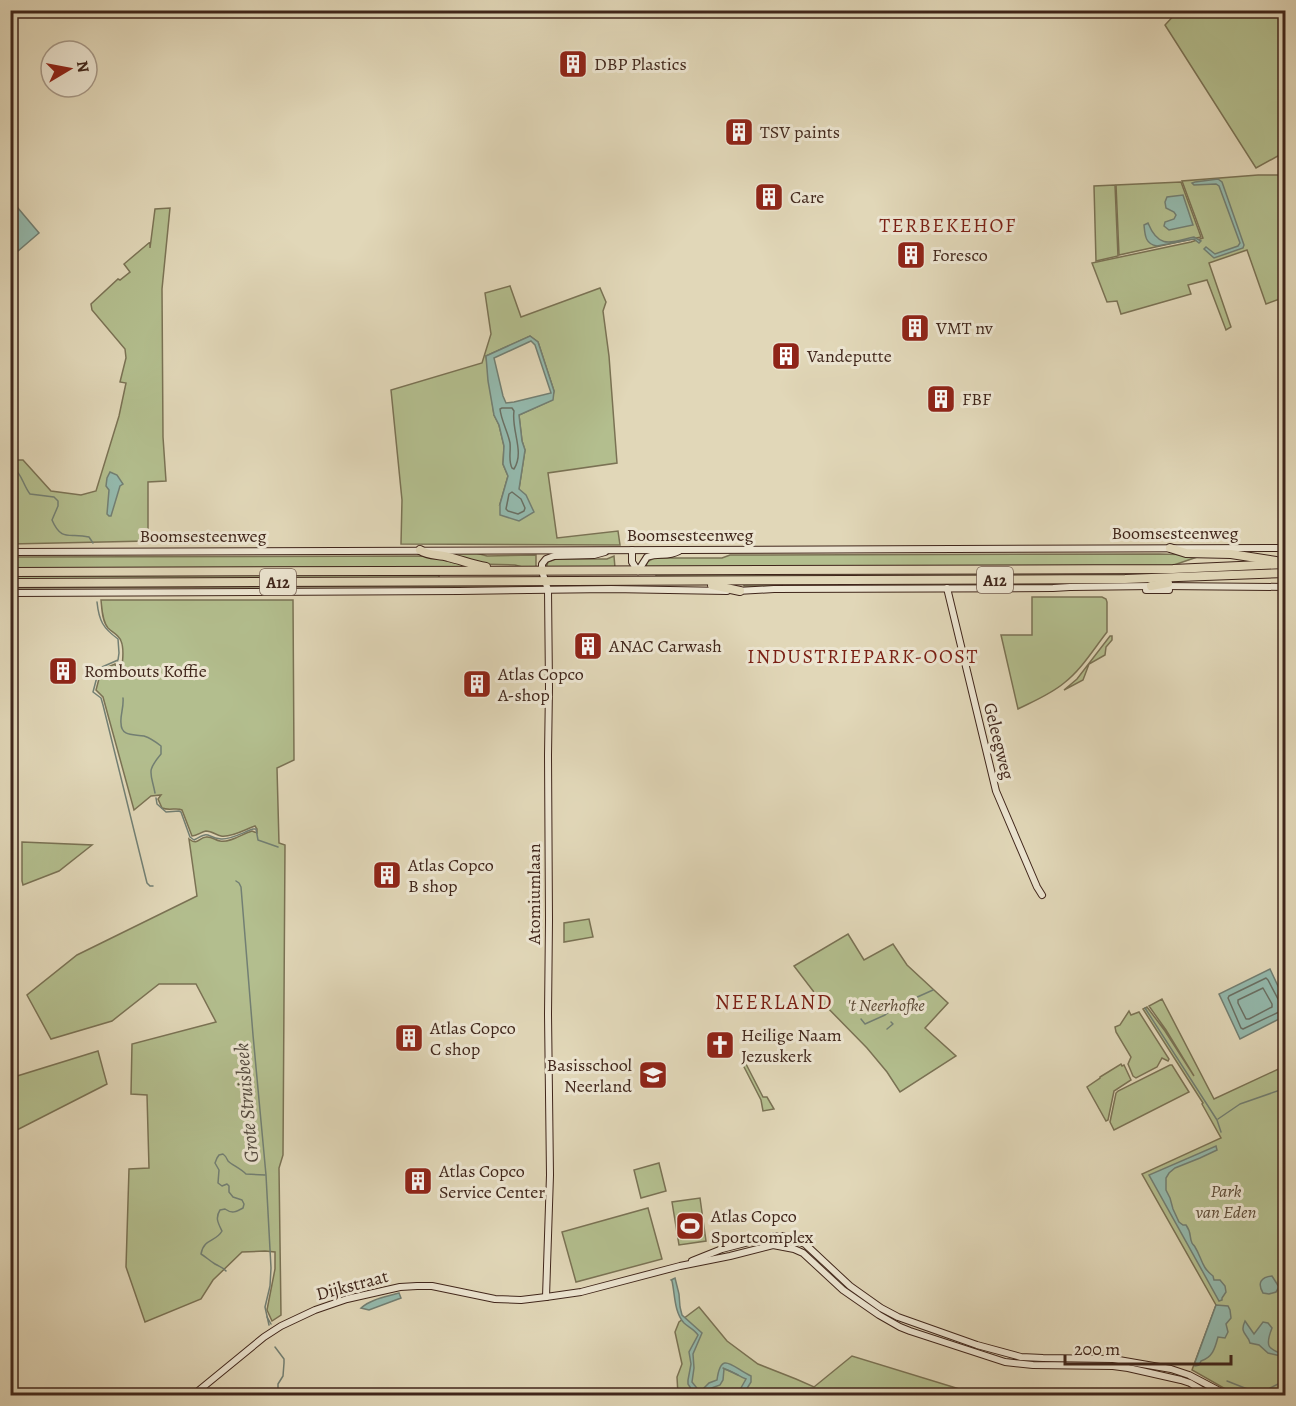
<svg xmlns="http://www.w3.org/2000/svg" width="1296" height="1406" font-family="Alegreya,serif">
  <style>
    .green { fill: #b3be8e; stroke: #7a7254; stroke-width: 1.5; fill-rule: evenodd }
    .water { fill: #94baae; stroke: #727f73; stroke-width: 1.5; fill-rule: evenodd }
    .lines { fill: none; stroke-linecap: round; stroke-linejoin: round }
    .shore { stroke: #6a7064; stroke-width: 1.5 }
    .stream { stroke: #727f73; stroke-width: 1.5 }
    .secondary-casing { stroke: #40261b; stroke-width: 8 }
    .highway-casing { stroke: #40261b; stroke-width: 10 }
    .secondary { stroke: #ece5d1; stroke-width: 6 }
    .highway { stroke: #e1d7b8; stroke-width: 8 }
    .labels { text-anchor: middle; stroke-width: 6; stroke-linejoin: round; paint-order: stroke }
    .shield { fill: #ece5d1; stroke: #745f52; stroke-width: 1.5 }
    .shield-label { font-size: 16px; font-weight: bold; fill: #40261b }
    .poi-label { font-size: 18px; fill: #40261b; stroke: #ece5d1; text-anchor: start }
    .street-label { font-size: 18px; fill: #40261b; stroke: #ece5d1 }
    .park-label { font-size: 18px; font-style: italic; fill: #5d4c38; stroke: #ece5d1 }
    .neighbourhood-label { font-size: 20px; letter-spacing: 1.5px; fill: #7a1f14; stroke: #ece5d1 }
    .water-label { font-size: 20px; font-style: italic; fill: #554b40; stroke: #ece5d1 }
    .quarter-label { font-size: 21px; letter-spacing: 1.5px; fill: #7a1f14; stroke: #ece5d1 }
  </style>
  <rect width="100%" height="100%" fill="#e1d7b8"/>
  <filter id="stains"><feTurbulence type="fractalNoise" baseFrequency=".00333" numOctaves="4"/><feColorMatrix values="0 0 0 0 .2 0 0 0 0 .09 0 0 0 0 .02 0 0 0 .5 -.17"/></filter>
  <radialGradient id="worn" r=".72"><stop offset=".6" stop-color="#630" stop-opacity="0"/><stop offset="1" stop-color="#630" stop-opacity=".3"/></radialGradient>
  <!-- green -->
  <g class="green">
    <polygon points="1178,11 1285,11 1285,152 1256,168 1165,25"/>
    <polygon points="1258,175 1278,175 1285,184 1285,297 1266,304 1247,250 1209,263 1231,327 1226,330 1207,280 1188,285 1191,294 1121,314 1117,301 1107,302 1092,263 1191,242 1203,238 1182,181"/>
    <polygon points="1181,182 1201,237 1119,255 1116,185"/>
    <polygon points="1115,185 1118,256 1096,261 1094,186"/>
    <polygon points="170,208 162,289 163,437 166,481 148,482 148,541 11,544 10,460 23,460 51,491 81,495 96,491 119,416 126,383 120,382 126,358 125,349 92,310 91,304 118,279 120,280 130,272 124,264 150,242 150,248 155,209"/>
    <path d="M510,286l11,31 79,-29 6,14 -3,9 6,45 8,107 -69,10 9,65 61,-7 2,14 -219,-1 1,-44 -11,-110 91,-27 9,-29 -6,-41zM530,336l8,6 16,49 -2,9 -33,15 3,26 3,9 -6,39 -19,15 8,-28 -5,-12 1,-18 -5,-21 -5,-10 -8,-59z"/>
    <polygon points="445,553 476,553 487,556 536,555 536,568 526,568 515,565 477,564"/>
    <polygon points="1159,554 1198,555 1200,556 1171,566 646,567 647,562 654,558 722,558 730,555"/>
    <polygon points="431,556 474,568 11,569 10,557"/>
    <polygon points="614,556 615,568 546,568 548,562 556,559 607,559"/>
    <polygon points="1286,568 1285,570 1128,577 656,577 656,575"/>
    <polygon points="439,575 439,579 11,580 10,576"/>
    <polygon points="744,583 1096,583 1093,585 744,586"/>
    <polygon points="538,584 538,586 11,588 10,586"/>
    <path d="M1032,597h70l4,2 1,3v30c-14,18 -26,38 -43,51 -13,11 -30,18 -46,26l-17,-74h31z"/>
    <path d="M101,600h192l1,160 -17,8 2,75 6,2 -2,310 -4,13 2,147 -9,6 -5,-11 8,-41v-17l-10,-1 -23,1 -29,28 -12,19 -56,23 -19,-55 3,-98 20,-1 -2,-73 -16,-1 1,-50 84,-22 -20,-38h-37l-47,37 -61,18 -24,-44 50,-40 120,-59 -8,-57c9,7 9,-1 17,-2 5,-1 9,3 14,4 10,2 22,-7 32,-10l5,2v-4l-2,-3c-9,3 -24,12 -34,10 -5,-1 -9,-5 -15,-5 -5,1 -9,5 -14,5l-10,-26c-5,-3 -12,1 -20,-2l-4,-9 3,-4 -10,1 -17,14 -31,-113 -7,-7 4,-15 3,-6 12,-5 2,7 5,-1c0,-10 3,-20 -1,-29 -2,-6 -8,-8 -13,-13 -6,-7 -6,-19 -7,-28z"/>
    <polygon points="1110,636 1112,636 1112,640 1106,647 1105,655 1089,664 1083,680 1064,690 1077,679"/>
    <polygon points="22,842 92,845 59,871 23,885 22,881"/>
    <polygon points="589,919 593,937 564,942 564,923"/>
    <polygon points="848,934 864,960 893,944 907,965 948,1003 925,1028 956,1056 900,1092 887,1072 867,1048 820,1000 794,966"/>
    <polygon points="1162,999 1214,1099 1285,1066 1286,1394 1284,1395 1236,1395 1192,1370 1216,1305 1142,1174 1221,1138 1202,1104 1203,1103 1143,1009 1147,1007 1165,1031 1194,1076 1166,1030 1149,1006"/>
    <polygon points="1129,1011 1131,1015 1139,1012 1169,1059 1168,1061 1162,1058 1157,1067 1136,1078 1133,1076 1128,1064 1131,1057 1116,1032 1115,1027 1120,1025"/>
    <polygon points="98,1051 107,1084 11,1133 11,1080 14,1077"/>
    <polygon points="745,1062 763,1097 767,1097 774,1109 763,1111 761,1100 742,1063"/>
    <polygon points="1121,1064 1122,1066 1124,1065 1131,1080 1114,1091 1108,1120 1106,1121 1087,1087 1100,1078 1100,1077"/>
    <polygon points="1170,1065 1172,1065 1189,1092 1114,1130 1110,1122 1116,1093 1118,1091"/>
    <polygon points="659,1163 666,1191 641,1198 634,1170"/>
    <polygon points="700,1198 706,1241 679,1245 672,1202"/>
    <polygon points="648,1208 662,1259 576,1282 562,1232"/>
    <polygon points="699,1307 727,1341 758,1364 796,1379 814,1387 852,1356 979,1395 678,1395 677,1377 682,1364 675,1332 679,1322"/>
  </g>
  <!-- water -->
  <g class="water">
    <polygon points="1218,179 1222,182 1244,245 1243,248 1214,258 1204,249 1206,247 1215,254 1238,246 1240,243 1219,186 1216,184 1194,185 1192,183 1195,182"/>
    <polygon points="1183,195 1193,225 1169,230 1164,226 1165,222 1174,219 1176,215 1174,212 1166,208 1165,202 1167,197"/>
    <polygon points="12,201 39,233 11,257 10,202"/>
    <path d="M1148,223c11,27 24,19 46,14l7,4 -2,2 -5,-4 -37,7c-12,-2 -12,-11 -13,-21z"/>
    <path d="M530,336l8,6 16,49 -1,9 -34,15 3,26 3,9 -6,39 7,6 8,17 -15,9 -19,-6v-11l8,-28 -5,-12 1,-18 -5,-21 -5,-10 -6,-34 -2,-25zM531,341l4,4 16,48 -37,9 -8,1 -3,-7 -9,-38z"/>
    <polygon points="110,472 117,475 123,484 120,486 111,516 109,516 107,514 109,490 106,486 107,478"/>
    <polygon points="1270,969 1285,1001 1285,1016 1240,1039 1219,994"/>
    <path d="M1216,1146l1,4 -17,8 -25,10 -6,5 -3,5v12l4,8 3,11 6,13 4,3h3c6,8 3,12 6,18 1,2 3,3 3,4 7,11 6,20 18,29l1,4h6l5,6 1,6 -4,6v2l-3,1 -70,-126z"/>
    <path d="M1272,1276l7,11 -3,5 -7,2 -6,-1c-6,-10 -2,-16 9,-17z"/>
    <path d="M675,1278l4,16 1,13 2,8 20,18 -9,21 1,14 -2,14 8,10 9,-9 8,-3c4,-31 16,-12 34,-4v6l-8,13h-6l9,-16c-8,-3 -13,-8 -22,-10l-1,11 -3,5 -11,4 -6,6h-8l-7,-11v-4l3,-16 -2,-12 9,-17c-4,-6 -10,-8 -14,-12 -10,-11 -9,-29 -12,-42l-1,-1z"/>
    <path d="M399,1293l2,5 -32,12 -8,-2c10,-9 25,-11 38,-15z"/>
    <path d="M1216,1305l12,1 2,4 1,8 -5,6 2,8 -3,6 -7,-1c-3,11 -5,20 -17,24l-2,4 -4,1 -1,-1z"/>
    <path d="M1245,1321l9,13 9,-12 5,1 4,5c-7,18 -5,21 13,27v2l-17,-4 -9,-8 -9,-2c-2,-9 -11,-9 -5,-22z"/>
  </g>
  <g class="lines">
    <!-- shore -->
    <g class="shore">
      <path d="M502,408h10l2,3c-3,19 11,41 0,58l-2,-1c-4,-8 -1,-16 -2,-25 -2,-11 -9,-23 -10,-34z"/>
      <polygon points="512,492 521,499 525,508 524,511 518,514 508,511 506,509 509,494"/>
      <polygon points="1263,988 1272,1004 1272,1007 1249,1019 1246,1019 1238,1003 1238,1000"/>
      <polyline points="1286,1002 1278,999 1268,980 1266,978 1229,996 1228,998 1241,1028 1243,1029 1281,1011 1286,1011"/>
    </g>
    <!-- stream -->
    <g class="stream">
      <path d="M13,467c9,7 10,18 17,27l24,3 4,4v5l-6,14c10,23 18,12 37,17l4,6"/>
      <path d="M97,602c2,19 6,26 21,37l1,14 -1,7 -16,7 -4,6 -5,19 8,6 2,7 44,178 3,3h3"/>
      <polyline points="118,662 119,670"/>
      <path d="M123,698c1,9 -3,18 -2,25 0,14 13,11 23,13 6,2 12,6 17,10v8c-15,18 -10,18 -6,39"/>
      <path d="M156,798l1,6 9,8 13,-1 2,1 9,25 4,3c17,-10 11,-3 27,-1 9,1 23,-7 32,-10h3l2,11 20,7"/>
      <polyline points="236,881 239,883 241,887 253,1035 266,1175 271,1268 270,1286 265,1307 269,1325"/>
      <polyline points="1145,1008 1217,1120 1221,1132"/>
      <polyline points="861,1019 865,1024 885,1015 895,1007 933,990"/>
      <polyline points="887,1029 893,1024 891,1022"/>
      <polyline points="1218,1119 1240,1104 1286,1088"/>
      <path d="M226,1271c-3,-4 -6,-4 -11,-7 -5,-3 -9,-7 -14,-10 3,-16 15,-12 21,-23 -4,-8 -7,-13 -2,-21l5,-1c7,5 11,3 18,-1l1,-4 -2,-4 -9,-3 -4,-5v-6l-2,-2 -5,2 -4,-3 1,-13 -4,-7 2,-5 2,-3 4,-1c3,2 4,5 5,7 4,4 12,7 18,13l19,1"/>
      <polyline points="267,1317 271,1324"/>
      <polyline points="723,1368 738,1375"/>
      <polyline points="1227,1381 1255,1392 1259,1396"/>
      <path d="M255,1396c7,-6 12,-9 21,-6l2,-1v-5l5,-8 1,-13v-4l-9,-12"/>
      <polyline points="1268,1396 1270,1388 1286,1380"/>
    </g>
    <!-- secondary casing -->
    <g class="secondary-casing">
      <g id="secondary">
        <polyline points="632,550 632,562 638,571"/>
        <polyline points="10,552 1286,548"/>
        <path d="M638,571l9,-14c13,-5 19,1 32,-6"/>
        <polyline points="1163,586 1286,587"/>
        <polyline points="947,588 996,791 1037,887 1042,895"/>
        <polyline points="1146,590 1169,590"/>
        <polyline points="737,591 774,589 1053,588 1070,587 1153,586"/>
        <polyline points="10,593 459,591 611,589 727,591"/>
        <polyline points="692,1261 722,1249 772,1236 784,1236 805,1244 850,1286 881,1308 898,1317 977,1345 1021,1357 1043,1358 1113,1359 1171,1369 1189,1375 1229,1396"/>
        <polyline points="546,1297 550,1175 548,1014 549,920 548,755 549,687 548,590 542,571 542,564 546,559 554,556 594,555 605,552"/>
        <polyline points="192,1396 264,1337 281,1326 315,1310 347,1299 400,1287 417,1286 432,1286 495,1299 521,1300 546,1297 581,1292 680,1266 730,1256 773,1245 794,1249 803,1253 843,1290 879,1315 900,1327 910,1331 1005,1362 1033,1365 1113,1366 1128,1368 1181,1380 1190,1383 1212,1396"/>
      </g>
    </g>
    <!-- highway casing -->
    <g class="highway-casing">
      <g id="highway">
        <polyline points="1170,548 1186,553 1231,554 1276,561"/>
        <path d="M420,550c9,6 19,4 28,7 13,3 25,8 38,10"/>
        <polyline points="10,572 1173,569 1286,564"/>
        <polyline points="10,583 1125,579 1286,573"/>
        <polyline points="712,585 740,591"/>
        <polyline points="1151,586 1168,583"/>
      </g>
    </g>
    <!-- secondary -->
    <use href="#secondary" class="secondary"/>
    <!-- highway -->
    <use href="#highway" class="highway"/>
  </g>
  <!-- icons -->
  <defs>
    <g id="building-square" transform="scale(1.5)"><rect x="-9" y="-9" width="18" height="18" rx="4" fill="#8f2418" stroke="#ece5d1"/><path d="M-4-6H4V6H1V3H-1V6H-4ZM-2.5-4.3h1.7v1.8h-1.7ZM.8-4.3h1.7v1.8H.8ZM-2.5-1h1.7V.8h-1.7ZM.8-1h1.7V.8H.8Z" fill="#fff"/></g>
    <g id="church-square" transform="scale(1.5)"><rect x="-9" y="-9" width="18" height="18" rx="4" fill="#8f2418" stroke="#ece5d1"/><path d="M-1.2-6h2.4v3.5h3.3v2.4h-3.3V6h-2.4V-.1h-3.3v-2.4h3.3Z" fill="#fff"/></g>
    <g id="school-square" transform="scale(1.5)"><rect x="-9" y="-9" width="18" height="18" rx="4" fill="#8f2418" stroke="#ece5d1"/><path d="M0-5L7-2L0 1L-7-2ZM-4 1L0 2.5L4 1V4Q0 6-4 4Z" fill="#fff"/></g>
    <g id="stadium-square" transform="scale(1.5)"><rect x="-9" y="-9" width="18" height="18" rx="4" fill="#8f2418" stroke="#ece5d1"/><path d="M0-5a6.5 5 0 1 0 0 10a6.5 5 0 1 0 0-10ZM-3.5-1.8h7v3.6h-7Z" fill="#fff"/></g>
  </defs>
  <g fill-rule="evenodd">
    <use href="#building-square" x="573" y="64"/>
    <use href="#building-square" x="739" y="132"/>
    <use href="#building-square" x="769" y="197"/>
    <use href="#building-square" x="911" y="255"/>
    <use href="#building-square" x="915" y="328"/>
    <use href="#building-square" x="786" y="356"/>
    <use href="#building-square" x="941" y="399"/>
    <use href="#building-square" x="588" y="646"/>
    <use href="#building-square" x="63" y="671"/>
    <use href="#building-square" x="477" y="684"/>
    <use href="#building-square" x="387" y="875"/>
    <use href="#building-square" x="409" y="1038"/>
    <use href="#church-square" x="720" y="1045"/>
    <use href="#school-square" x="653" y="1075"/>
    <use href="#building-square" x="418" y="1181"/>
    <use href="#stadium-square" x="690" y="1226"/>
  </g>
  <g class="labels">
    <!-- shield labels -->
    <g class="shield">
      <rect x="977" y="567" width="36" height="26" rx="4.5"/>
      <rect x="260" y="569" width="36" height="26" rx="4.5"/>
    </g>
    <g class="shield-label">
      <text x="995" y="586">A12</text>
      <text x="278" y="588">A12</text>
    </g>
    <!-- poi labels -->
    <g class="poi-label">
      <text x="594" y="70">DBP Plastics</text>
      <text x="760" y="138">TSV paints</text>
      <text x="790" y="203">Care</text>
      <text x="932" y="261">Foresco</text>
      <text x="936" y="334">VMT nv</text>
      <text x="807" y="362">Vandeputte</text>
      <text x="962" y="405">FBF</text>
      <text x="609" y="652">ANAC Carwash</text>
      <text x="84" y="677">Rombouts Koffie</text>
      <text x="498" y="680">Atlas Copco<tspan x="498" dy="21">A-shop</tspan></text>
      <text x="408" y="871">Atlas Copco<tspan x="408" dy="21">B shop</tspan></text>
      <text x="430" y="1034">Atlas Copco<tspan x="430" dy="21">C shop</tspan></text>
      <text x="741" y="1041">Heilige Naam<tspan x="741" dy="21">Jezuskerk</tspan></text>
      <text x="632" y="1071" text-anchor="end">Basisschool<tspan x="632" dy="21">Neerland</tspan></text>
      <text x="439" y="1177">Atlas Copco<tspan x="439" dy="21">Service Center</tspan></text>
      <text x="711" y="1222">Atlas Copco<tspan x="711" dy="21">Sportcomplex</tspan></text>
    </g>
    <!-- street labels -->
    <g class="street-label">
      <text x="1175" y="539">Boomsesteenweg</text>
      <text x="690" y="541">Boomsesteenweg</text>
      <text x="203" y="542">Boomsesteenweg</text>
      <text transform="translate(999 741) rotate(76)" y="6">Geleegweg</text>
      <text transform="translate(534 894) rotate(-90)" y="6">Atomiumlaan</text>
      <text transform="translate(352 1285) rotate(-15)" y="6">Dijkstraat</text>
    </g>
    <!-- park labels -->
    <g class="park-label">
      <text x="886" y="1011">'t Neerhofke</text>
      <text x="1226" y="1197">Park<tspan x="1226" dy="21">van Eden</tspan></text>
    </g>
    <!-- neighbourhood labels -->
    <g class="neighbourhood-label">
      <text x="948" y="232">TERBEKEHOF</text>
      <text x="863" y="663">INDUSTRIEPARK-OOST</text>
    </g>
    <!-- water labels -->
    <g class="water-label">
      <text transform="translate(246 1103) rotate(-95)" y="7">Grote Struisbeek</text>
    </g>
    <!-- quarter labels -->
    <g class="quarter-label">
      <text x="774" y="1009">NEERLAND</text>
    </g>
  </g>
  <!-- margin -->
  <rect width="1296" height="1406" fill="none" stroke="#e1d7b8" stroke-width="36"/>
  <rect x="12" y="12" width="1272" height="1382" fill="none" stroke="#40261b" stroke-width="3"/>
  <rect x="18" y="18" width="1260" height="1370" fill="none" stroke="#40261b" stroke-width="1.5"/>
  <!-- north arrow -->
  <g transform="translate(69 69) rotate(80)"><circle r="28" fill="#ece5d1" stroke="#a79988" stroke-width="1.5"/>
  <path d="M0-4.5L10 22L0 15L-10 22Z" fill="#8f2418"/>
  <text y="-9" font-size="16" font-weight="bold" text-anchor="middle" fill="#40261b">N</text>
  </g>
  <!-- scale -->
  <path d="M1065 1355v9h166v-9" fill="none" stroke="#40261b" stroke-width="3"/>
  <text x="1074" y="1355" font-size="18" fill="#40261b" stroke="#ece5d1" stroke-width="4.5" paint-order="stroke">200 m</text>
  <rect width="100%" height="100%" filter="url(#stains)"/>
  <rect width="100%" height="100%" fill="url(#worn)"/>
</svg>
